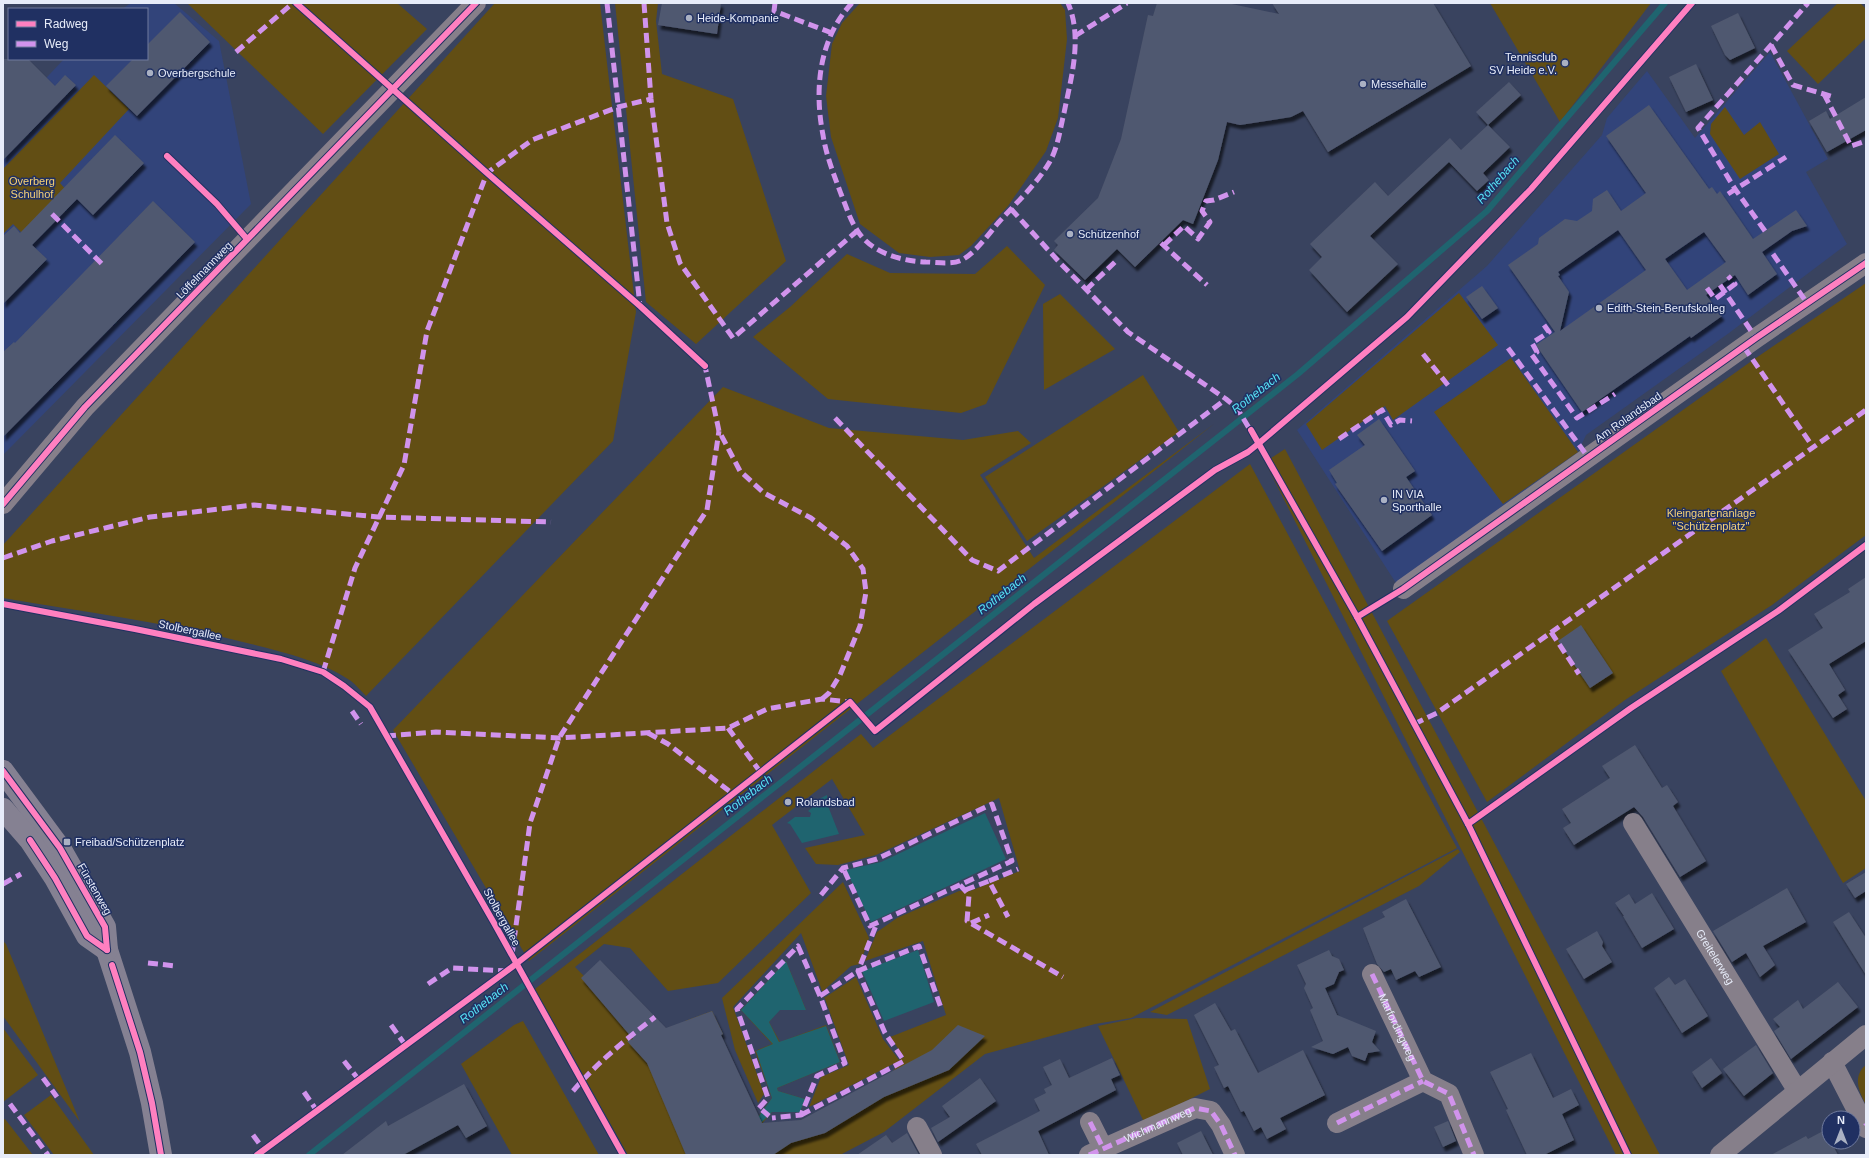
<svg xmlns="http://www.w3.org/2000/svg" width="1869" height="1158" font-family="Helvetica,sans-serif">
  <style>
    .built { fill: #32447a }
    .green { fill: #624e14; fill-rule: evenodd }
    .water { fill: #1f646f }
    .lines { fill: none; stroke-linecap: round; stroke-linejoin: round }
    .stream { stroke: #1f646f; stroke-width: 6 }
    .building { fill: #50586f; fill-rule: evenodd; filter: url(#shadow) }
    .minor { stroke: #867f8a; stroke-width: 20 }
    .major { stroke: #858192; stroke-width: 22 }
    .quiet { stroke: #d193ec; stroke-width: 5; stroke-dasharray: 10 5; stroke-linecap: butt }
    .cycleway-casing { stroke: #203062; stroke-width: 8 }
    .cycleway { stroke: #ff80c0; stroke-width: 6 }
    .poi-dot { fill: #aab1c3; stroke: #203062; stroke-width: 1.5 }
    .labels { text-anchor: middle; stroke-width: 3; stroke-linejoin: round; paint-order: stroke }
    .poi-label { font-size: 11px; fill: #e7ecf9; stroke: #203062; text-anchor: start }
    .park-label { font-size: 11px; fill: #f8d275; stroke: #203062 }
    .street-label { font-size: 11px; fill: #e7ecf9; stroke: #203062 }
    .water-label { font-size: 12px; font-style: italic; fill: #57e1f4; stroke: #203062 }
  </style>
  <defs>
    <filter id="shadow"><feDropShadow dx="2.5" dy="4.5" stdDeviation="1" flood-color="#0009"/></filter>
  </defs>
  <rect width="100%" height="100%" fill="#39435f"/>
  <!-- built -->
  <g class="built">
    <polygon points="131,3 174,3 219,41 251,204 3,455 3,124 64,59 147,59 147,9 122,9"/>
    <polygon points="1770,52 1828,159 1806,172 1847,244 1729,333 1586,435 1578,452 1396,583 1297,430 1487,266 1602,135 1607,118 1647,71 1695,138"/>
  </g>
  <!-- green -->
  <g class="green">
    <polygon points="187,3 397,3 427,29 323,134"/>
    <path d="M495,3h105l36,309 -23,129 -247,255c-5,-5 -10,-11 -15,-15 -27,-19 -68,-29 -100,-37 -81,-21 -165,-32 -248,-46v-53z"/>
    <polygon points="615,3 658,3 656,21 662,74 733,99 786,261 696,344 646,302"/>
    <polygon points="860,3 1060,3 1065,10 1067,39 1058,118 1046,151 1008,206 971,246 959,255 930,257 899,253 860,224 831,137 826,96 832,44 842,23"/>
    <polygon points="1490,3 1651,3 1560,122"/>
    <polygon points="1838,3 1860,3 1866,9 1866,38 1818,84 1787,51"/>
    <polygon points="94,75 129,109 60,183 67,191 24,235 13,224 3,234 3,169"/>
    <polygon points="1725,107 1744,135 1760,122 1779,154 1740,179 1710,134 1711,124"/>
    <polygon points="1007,246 1045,285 986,404 961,413 828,399 753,337 790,307 847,254 890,273 975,274"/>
    <polygon points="1866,283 1866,535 1772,605 1625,700 1487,802 1387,621 1753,360"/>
    <polygon points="1459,293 1498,345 1393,420 1385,406 1322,450 1306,424"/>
    <polygon points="1060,294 1115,349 1044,390 1043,304"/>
    <polygon points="1511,358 1578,452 1503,504 1434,412"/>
    <polygon points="1143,375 1179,432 1027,541 985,477"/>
    <polygon points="723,387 829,428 963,440 1018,431 1031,443 980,475 1034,558 1214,424 529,961 393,730"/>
    <polygon points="1285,449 1660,1155 1616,1155 1265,462"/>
    <path d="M1250,464l207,384 -326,170 -36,6 -110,30 -101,78 -44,23h-212l-93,-166 326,-255 12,14zM832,779l33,56 -60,13 11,16 22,1 38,-10 123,-57 21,73 -50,20h-11l-62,27 -20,14 -12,29 58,-20 23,74 -56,22 14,20 -5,3 -16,-21 -27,-62 -32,21 -2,-6 29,-26 9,-2 9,-26 -26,-56 -121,116 13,52 23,53 6,-9 -31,-87 68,-74 48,132 -28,12 -12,30 90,-46 -9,16 -123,68 -9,-17 14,-16h28l5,-13 -27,-8 -1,-3 63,-26 -14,-37 -46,17 -11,-20 10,-12h27l-20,-49 -45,49 31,34 -17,7 17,47 -17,23 -39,-84 7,-3 -11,-23 -27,10 4,4 -19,7 -22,-19 -63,-36 -10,-10 29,-23 26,4 38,43 50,-8 93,-90 -39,-68z"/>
    <polygon points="1766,638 1866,801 1866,868 1843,883 1721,671"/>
    <polygon points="1458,849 1460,852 1419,886 1167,1015 1150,1012"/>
    <polygon points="3,941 6,944 80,1122 3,1016"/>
    <polygon points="1137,1018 1187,1019 1210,1089 1144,1122 1098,1026"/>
    <polygon points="523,1021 599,1155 512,1155 461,1064 514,1025"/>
    <polygon points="3,1028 38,1075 3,1102"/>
    <path d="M1866,1065v40c-7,-13 -14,-29 0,-40z"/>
    <polygon points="51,1095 94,1155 54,1155 24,1115"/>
    <polygon points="5,1119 33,1155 3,1155 3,1120"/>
  </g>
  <!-- water -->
  <g class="water">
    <polygon points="827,795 828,806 839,834 802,843 790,824 787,823 795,817 810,817 811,813 808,811 813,807 815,808 819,799"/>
    <polygon points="985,813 1006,859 871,922 846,870 881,862"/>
    <polygon points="918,950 934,1002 884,1021 862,971"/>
    <polygon points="786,961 806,1010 780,1010 769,1022 779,1042 826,1026 840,1062 777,1088 778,1091 805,1099 800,1112 772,1112 762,1122 751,1127 772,1098 756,1051 773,1044 741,1010"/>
  </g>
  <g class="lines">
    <!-- stream -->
    <polyline class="stream" points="309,1155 1298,374 1487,211 1665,3"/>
  </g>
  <!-- building -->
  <g class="building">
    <polygon points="662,3 721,3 717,34 658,25"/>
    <polygon points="1157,3 1227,3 1279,14 1272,3 1433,3 1471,66 1328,152 1303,111 1291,117 1240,125 1227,122 1218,160 1193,224 1183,220 1135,267 1117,249 1085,280 1054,250 1058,245 1054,241 1098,198 1121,139 1148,15 1153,16"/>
    <polygon points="180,12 210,42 137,116 106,86 133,59 147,59 147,45"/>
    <polygon points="1738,13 1755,48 1730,60 1725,55 1711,26"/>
    <polygon points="3,59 28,59 55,86 65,75 76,85 3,160"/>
    <polygon points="1696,64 1713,100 1686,112 1669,77"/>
    <polygon points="1509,82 1521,95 1488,125 1476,112"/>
    <polygon points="1866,97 1866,130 1827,152 1809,121 1826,111 1830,119"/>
    <path d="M1649,105l60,84 3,-2 5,7 3,-3 33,48 43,-29 11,16 -15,5 -30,21 15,22 -29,21 -13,-20 -15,10 -14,10 16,21 -31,22 -1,-2 -108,76 -46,-67 19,-13 -47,-67 30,-21 1,-6 26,-19 12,2 15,-10 1,-12 14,-9 14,21 25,-18 -40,-57zM1618,230l28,40 -86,61 9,-39 -11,-16 2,-1 -2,-3zM1704,232l22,30 -39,28 -22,-31z"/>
    <polygon points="1488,125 1510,147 1483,173 1489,180 1477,191 1449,162 1370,236 1398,264 1347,312 1309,270 1322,257 1310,244 1375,182 1388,196 1450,138 1461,150"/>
    <polygon points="115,135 144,163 93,215 77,199 32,245 47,259 3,304 3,236 14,226 20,233"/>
    <polygon points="153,201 195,242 3,437 3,352 14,342 15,343"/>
    <polygon points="1482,286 1498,308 1482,319 1466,297"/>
    <polygon points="1379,419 1415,471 1406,477 1432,515 1382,551 1335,484 1337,483 1329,470 1365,445 1357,435"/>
    <polygon points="1866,577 1866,641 1829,664 1845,690 1838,695 1847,709 1833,718 1788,650 1823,628 1814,614 1850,592 1848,589"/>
    <polygon points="1581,625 1613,673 1590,688 1558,641"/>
    <polygon points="1635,745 1662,788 1667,785 1678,802 1673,806 1706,861 1680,877 1643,817 1634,807 1574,845 1563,828 1571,823 1562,809 1610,778 1602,766"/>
    <polygon points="1866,872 1866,891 1855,898 1846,884"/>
    <polygon points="1787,888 1806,922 1763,946 1775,965 1760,977 1746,953 1732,962 1713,931"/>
    <polygon points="1652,893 1674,929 1642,948 1623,916 1624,916 1615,903 1629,894 1635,904"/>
    <polygon points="1406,899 1441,967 1419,977 1415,971 1396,980 1391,969 1384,972 1377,964 1363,928 1385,917 1382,912"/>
    <polygon points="1849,912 1866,938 1866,975 1833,922"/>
    <polygon points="1597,931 1603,942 1602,946 1612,962 1584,979 1566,949"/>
    <polygon points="1329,950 1332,956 1339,959 1344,970 1339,972 1334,984 1325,988 1337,1015 1376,1031 1372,1042 1380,1051 1368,1053 1365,1061 1352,1056 1348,1047 1333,1054 1311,1047 1323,1041 1310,1010 1313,1008 1304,988 1306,984 1297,965"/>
    <polygon points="600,960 666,1028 712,1011 723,1034 721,1035 762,1123 801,1120 932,1050 958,1025 985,1036 949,1070 884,1097 825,1133 791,1143 773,1155 686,1155 647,1063 627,1041 633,1039 581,978"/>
    <polygon points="1669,977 1675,985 1685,979 1708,1016 1682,1033 1654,988"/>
    <polygon points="1838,982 1858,1007 1791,1059 1774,1031 1780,1027 1773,1019 1798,1000 1803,1009"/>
    <polygon points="1215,1003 1231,1031 1235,1029 1258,1073 1303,1050 1325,1095 1280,1118 1286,1129 1267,1139 1261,1127 1254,1131 1244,1111 1241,1112 1228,1086 1224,1088 1214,1067 1219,1065 1194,1015"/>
    <polygon points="1756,1045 1773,1073 1744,1096 1723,1069"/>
    <polygon points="1531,1053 1553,1098 1571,1089 1579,1105 1562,1114 1574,1140 1544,1155 1527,1155 1506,1110 1508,1109 1490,1072"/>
    <polygon points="1112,1058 1120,1075 1111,1079 1116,1090 1038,1131 1049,1155 982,1155 976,1144 1040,1111 1034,1099 1046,1093 1044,1089 1052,1085 1043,1067 1060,1059 1069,1078"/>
    <polygon points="1711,1058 1722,1073 1702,1088 1692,1072"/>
    <polygon points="980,1078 996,1101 938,1142 931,1128 950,1117 942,1106"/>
    <polygon points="464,1084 487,1126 466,1138 458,1125 403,1155 342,1155 386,1121 388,1126"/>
    <polygon points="1448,1121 1456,1141 1443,1147 1434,1127"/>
    <polygon points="1825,1130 1829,1142 1831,1142 1838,1155 1771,1155 1806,1136 1808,1139"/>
    <polygon points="1201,1131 1213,1155 1183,1155 1177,1143"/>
    <polygon points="907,1133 919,1155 857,1155 886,1135 892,1143"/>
  </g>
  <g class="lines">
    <!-- minor -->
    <g class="minor">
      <polyline points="3,504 85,407 476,3"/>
      <polyline points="1403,589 1756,338 1866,263"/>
      <path id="s1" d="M1633,823l164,267"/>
      <path id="s2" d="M1372,974l51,107 26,13 25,61"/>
      <polyline points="1832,1062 1866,1128"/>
      <polyline points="1090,1122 1103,1148"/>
      <polyline points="1337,1123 1423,1081"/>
      <polyline points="917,1127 932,1155"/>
      <path id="s3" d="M1089,1155l106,-47 16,3 10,14 14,30"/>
      <polyline points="1720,1155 1866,1035"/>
    </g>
    <!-- major -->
    <g class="major">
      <polyline points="3,771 60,848 105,927 107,950 140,1052 152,1103 161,1155"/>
      <polyline points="3,809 30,840 55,878 87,936 107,950"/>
    </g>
    <!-- quiet -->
    <g class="quiet">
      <polyline points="607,3 640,306"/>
      <polyline points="644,3 651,99 667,223 680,263 733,338 857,231"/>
      <polyline points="775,3 774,11 832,33"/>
      <path d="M852,3c-33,35 -38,86 -29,132 3,20 11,40 18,59 5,12 9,26 16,36 14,23 44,31 69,32 10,0 26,3 36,-2 14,-8 26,-25 36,-37 17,-19 38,-38 51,-60 9,-15 11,-34 15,-50 7,-35 19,-75 4,-110"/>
      <polyline points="1075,36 1127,3"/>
      <polyline points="1771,45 1793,85 1834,97"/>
      <polyline points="236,52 293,3"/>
      <polyline points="1824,94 1851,146 1866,141"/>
      <polyline points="1728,194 1786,157"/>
      <polyline points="1011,209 1061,264 1128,332 1226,399 1237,408 1252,433"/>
      <polyline points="52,214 104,266"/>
      <polyline points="1765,231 1735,189 1698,128 1808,3"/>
      <polyline points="1161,243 1207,285"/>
      <polyline points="1164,245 1184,226 1198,239 1210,222 1202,211 1206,201 1214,200 1234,192"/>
      <polyline points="1773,254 1807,303"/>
      <polyline points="1720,285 1756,338"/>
      <polyline points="1707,288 1715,299 1735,284 1728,276"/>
      <polyline points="1086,290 1116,261"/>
      <polyline points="1544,325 1549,332 1532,343 1537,352 1532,355 1577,418 1615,394"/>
      <polyline points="1744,347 1813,447"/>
      <polyline points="1508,348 1588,457"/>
      <polyline points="1423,354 1451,389"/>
      <polyline points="702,364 705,366 719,431 740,471 764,493 811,518 847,546 863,569 866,592 860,626 840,675 829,693 822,699"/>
      <polyline points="835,418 972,560 998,571 1226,399"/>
      <polyline points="1339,439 1382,410 1391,425 1400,420 1412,421"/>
      <polyline points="3,558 52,541 150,517 254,505 378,517 551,522"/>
      <polyline points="1551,632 1579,674"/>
      <polyline points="323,672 355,568 404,465 427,331 487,173 532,140 618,107 651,99"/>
      <polyline points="352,711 361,724"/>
      <polyline points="1414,724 1437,713 1866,410"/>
      <polyline points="728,728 761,773"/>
      <polyline points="648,733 668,744 733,794"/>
      <polyline points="386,736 436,732 559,738 728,728 767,709 822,699 850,702"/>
      <polyline points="989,881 1018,869"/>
      <polyline points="3,884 21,874"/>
      <polyline points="960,885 969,895 967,921 1063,977"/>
      <polyline points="965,890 989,881 1008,917"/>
      <polyline points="821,895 843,868 877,859 992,804 1012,861 870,926 843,868"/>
      <polyline points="971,923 989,915"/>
      <polyline points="512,955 530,823 559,738 707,510 719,431"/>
      <polyline points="148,963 176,966"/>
      <polyline points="1372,974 1423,1081 1449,1094 1474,1155"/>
      <polyline points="428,984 452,968 507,971"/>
      <polyline points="820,996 858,971 919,946 941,1008"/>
      <polyline points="391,1025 406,1046"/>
      <polyline points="344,1061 359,1080"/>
      <polyline points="43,1078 57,1097"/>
      <path d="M573,1091c24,-28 53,-52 82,-74"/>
      <polyline points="304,1092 317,1111"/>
      <polyline points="10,1104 48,1155"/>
      <polyline points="759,1108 768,1098 737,1009 798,946 820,996 845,1063 817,1076 801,1115 772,1118"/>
      <polyline points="762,1110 769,1116"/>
      <polyline points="801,1115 904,1061 885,1033 858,971 877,923"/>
      <polyline points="1090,1122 1103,1148"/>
      <polyline points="1337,1123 1423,1081"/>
      <polyline points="1865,1126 1866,1125"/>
      <polyline points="253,1135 264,1150"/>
      <polyline points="1089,1155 1195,1108 1211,1111 1221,1125 1235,1155"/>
    </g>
    <!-- cycleway casing -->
    <g class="cycleway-casing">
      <g id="cycleway">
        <polyline points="296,3 487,173 640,306 705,366"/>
        <polyline points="167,156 217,204 247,239"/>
        <polyline points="1251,430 1357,617 1468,824 1628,1155"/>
        <polyline points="3,504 85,407 476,3"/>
        <polyline points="3,604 135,629 281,659 323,672 344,686 370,707 494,923 623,1155"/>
        <polyline points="1357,617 1403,589 1756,338 1866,263"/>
        <polyline points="3,771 60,848 105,927 107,950"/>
        <polyline points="1468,824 1631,708 1778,611 1866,545"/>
        <polyline points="30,840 55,878 87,936 107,950"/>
        <polyline points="112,965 140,1052 152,1103 161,1155"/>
        <polyline points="257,1155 516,964 850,702 875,731 1034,604 1215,470 1248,452 1258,444 1407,317 1531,189 1692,3"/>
      </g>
    </g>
    <!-- cycleway -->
    <use href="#cycleway" class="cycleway"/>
  </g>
  <!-- markers -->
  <g class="poi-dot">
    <circle cx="689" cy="18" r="4"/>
    <circle cx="1565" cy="63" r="4"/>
    <circle cx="150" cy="73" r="4"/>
    <circle cx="1363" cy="84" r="4"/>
    <circle cx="1070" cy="234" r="4"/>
    <circle cx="1599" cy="308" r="4"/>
    <circle cx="1384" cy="500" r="4"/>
    <circle cx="788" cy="802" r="4"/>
    <rect x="63" y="838" width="8" height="8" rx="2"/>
  </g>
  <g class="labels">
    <!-- poi labels -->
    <g class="poi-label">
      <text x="697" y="22">Heide-Kompanie</text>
      <text x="1557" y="61" text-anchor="end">Tennisclub<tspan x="1557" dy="13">SV Heide e.V.</tspan></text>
      <text x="158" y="77">Overbergschule</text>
      <text x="1371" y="88">Messehalle</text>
      <text x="1078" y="238">Schützenhof</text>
      <text x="1607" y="312">Edith-Stein-Berufskolleg</text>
      <text x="1392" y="498">IN VIA<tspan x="1392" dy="13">Sporthalle</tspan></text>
      <text x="796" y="806">Rolandsbad</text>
      <text x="75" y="846">Freibad/Schützenplatz</text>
    </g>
    <!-- park labels -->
    <g class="park-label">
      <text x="32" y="185">Overberg<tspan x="32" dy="13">Schulhof</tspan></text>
      <text x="1711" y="517">Kleingartenanlage<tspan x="1711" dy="13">"Schützenplatz"</tspan></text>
    </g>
    <!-- street labels -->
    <g class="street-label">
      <text transform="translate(204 270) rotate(-46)" y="4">Löffelmannweg</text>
      <text transform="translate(1628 417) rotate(-35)" y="4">Am Rolandsbad</text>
      <text transform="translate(190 630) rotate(12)" y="4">Stolbergallee</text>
      <text transform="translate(95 889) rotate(60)" y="4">Fürstenweg</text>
      <text transform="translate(502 917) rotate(61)" y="4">Stolbergallee</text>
      <text dy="4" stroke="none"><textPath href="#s1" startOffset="157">Greitelerweg</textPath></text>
      <text dy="4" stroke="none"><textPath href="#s2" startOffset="59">Marfordingweg</textPath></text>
      <text dy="4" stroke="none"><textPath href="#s3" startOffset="75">Wichmannweg</textPath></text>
    </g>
    <!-- water labels -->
    <g class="water-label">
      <text transform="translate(1498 180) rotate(-49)" y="4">Rothebach</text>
      <text transform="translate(1256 393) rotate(-38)" y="4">Rothebach</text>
      <text transform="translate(1002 594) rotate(-38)" y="4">Rothebach</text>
      <text transform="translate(748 795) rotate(-38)" y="4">Rothebach</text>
      <text transform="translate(484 1003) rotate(-38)" y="4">Rothebach</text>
    </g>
  </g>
  <!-- border -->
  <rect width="1869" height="1158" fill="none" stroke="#e7ecf9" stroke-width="8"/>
  <!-- legend -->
  <rect x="8" y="8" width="140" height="52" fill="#203062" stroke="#707b9e"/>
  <rect x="16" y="21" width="20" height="6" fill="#ff80c0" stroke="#707b9e"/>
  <text x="44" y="28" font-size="12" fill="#e7ecf9">Radweg</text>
  <rect x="16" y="41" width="20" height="6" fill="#d193ec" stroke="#707b9e"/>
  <text x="44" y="48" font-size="12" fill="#e7ecf9">Weg</text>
  <!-- north arrow -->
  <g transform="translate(1841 1130)"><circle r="19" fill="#203062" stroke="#707b9e"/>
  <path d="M0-3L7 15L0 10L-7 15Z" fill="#aab1c3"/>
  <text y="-6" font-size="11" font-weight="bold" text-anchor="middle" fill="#e7ecf9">N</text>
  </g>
</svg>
